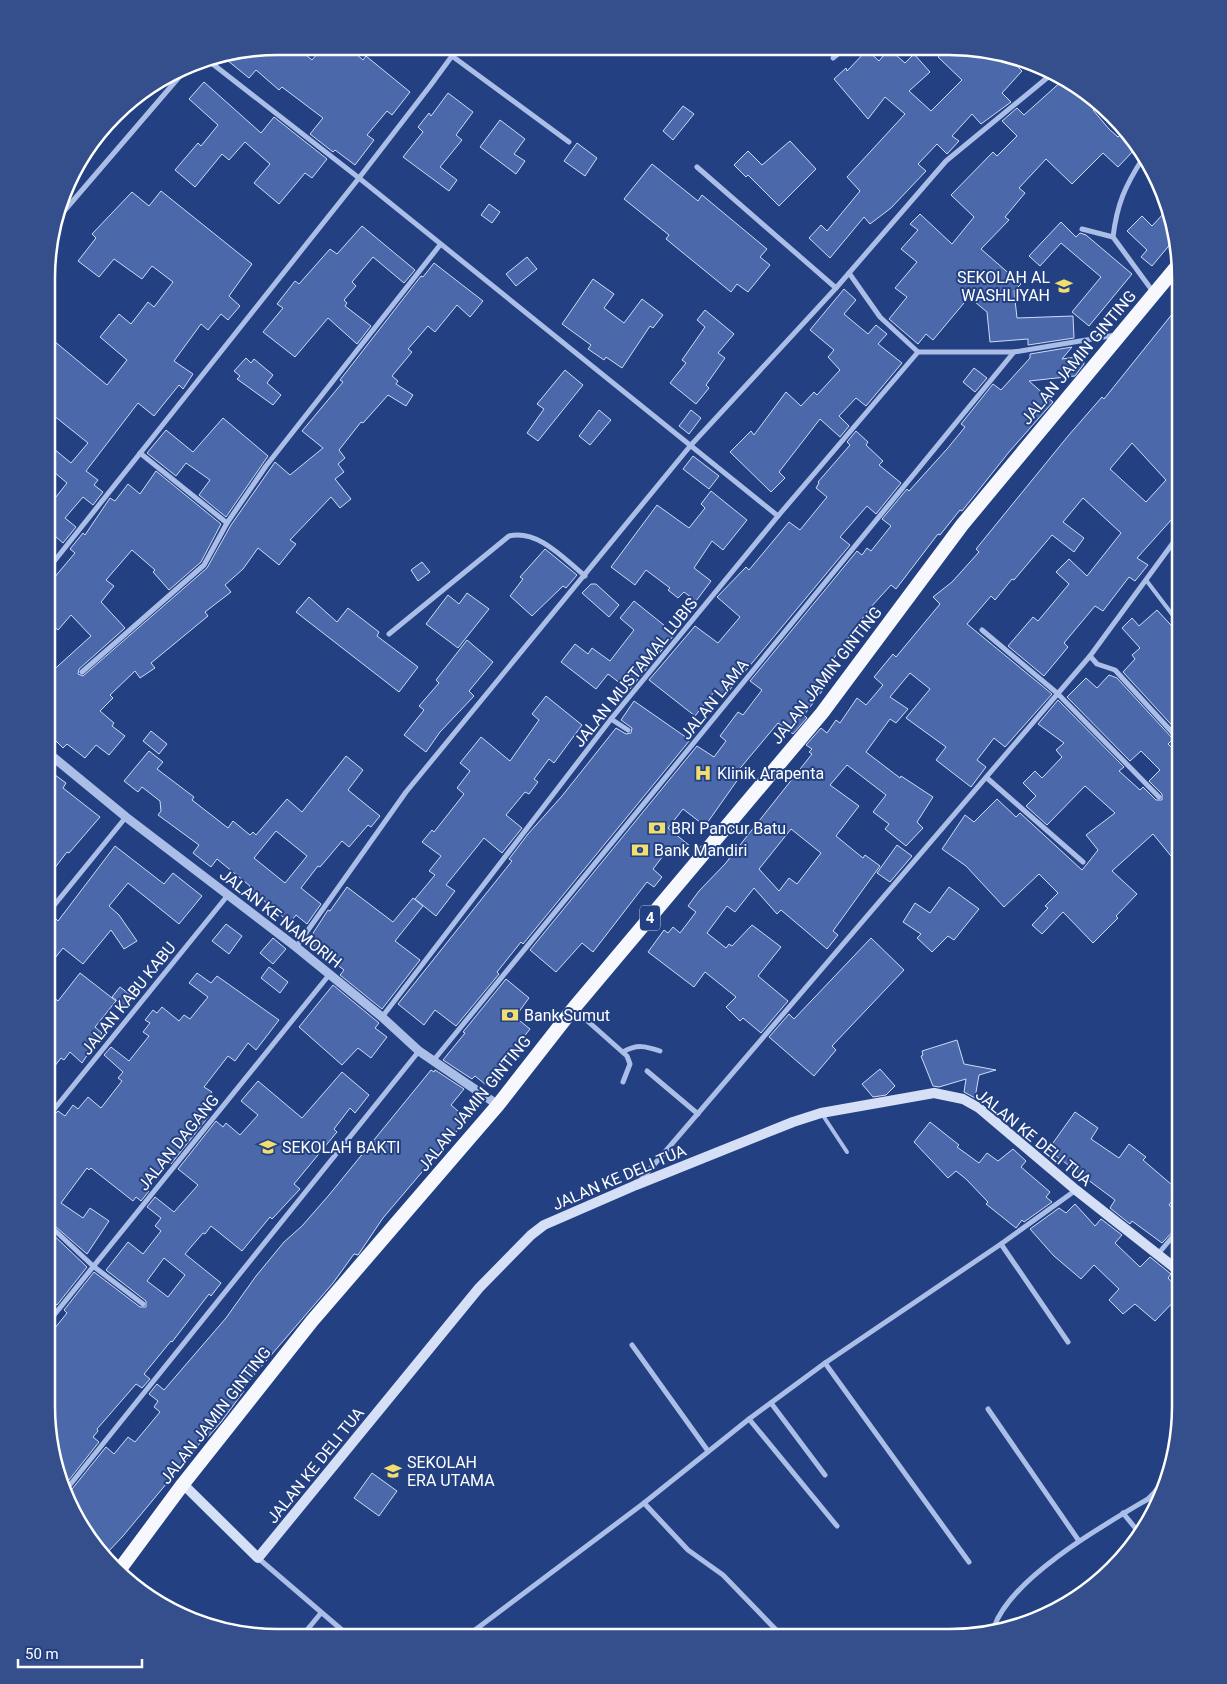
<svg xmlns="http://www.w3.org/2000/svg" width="1227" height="1684" font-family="Roboto,sans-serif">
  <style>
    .building { fill: #4b69aa; stroke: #cedbf6; fill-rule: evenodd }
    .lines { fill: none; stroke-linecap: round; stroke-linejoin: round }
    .service { stroke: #abbee7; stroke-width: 4 }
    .minor { stroke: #abbee7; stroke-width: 5 }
    .tertiary { stroke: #abbee7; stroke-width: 9 }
    .secondary { stroke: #d5dff6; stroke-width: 10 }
    .trunk { stroke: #f6f8fe; stroke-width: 14 }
    .labels { text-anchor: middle; stroke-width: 4; stroke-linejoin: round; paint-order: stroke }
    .shield { fill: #234082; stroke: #bdc6da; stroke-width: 1 }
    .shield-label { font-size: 15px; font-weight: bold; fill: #fff }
    .poi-label { font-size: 16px; fill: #fff; stroke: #234082; text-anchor: start }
    .street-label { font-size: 16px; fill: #fff; stroke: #234082 }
    .rim { fill: none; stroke: #fff; stroke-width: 2.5 }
  </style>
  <rect width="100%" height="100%" fill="#234082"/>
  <!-- building -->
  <g class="building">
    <polygon points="278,46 295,46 312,60 324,46 347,46 363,60 366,56 410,92 392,115 387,111 367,135 374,140 355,165 335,150 333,152 310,134 323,118 282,87 279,90 256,70 249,78 222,56"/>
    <polygon points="946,48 979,48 1005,55 1022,71 1002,93 1011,102 981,124 972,114 952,136 959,141 947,154 937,144 918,164 926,171 891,208 870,224 864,217 830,258 809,238 821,225 827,231 860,191 847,177 905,114 885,97 868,119 834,79 846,68 847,71 867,50 879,61 889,49 905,63 914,54 930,72 909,91 931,111 962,80 938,57"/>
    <polygon points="1064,79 1090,94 1098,105 1093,110 1109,129 1118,137 1122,133 1135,149 1118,167 1103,153 1072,184 1046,159 1019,188 1025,193 1005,217 1009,220 981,249 1021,284 1014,291 1017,318 1073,316 1074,338 1028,345 1028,339 990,342 987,312 969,297 933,340 926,334 918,344 889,319 907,297 895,288 917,262 901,249 918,230 910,224 920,214 952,244 974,217 951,195 993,152 997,156 1017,136 1002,121 1017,108 1024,115"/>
    <polygon points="204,82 261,133 274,117 327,159 312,178 305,173 279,204 254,183 270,164 245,142 229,160 222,154 195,187 175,170 198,143 201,146 218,125 189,99"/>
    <polygon points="448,93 473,112 456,135 462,140 440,167 457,180 449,191 403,157 423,132 418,127 429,113 431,116"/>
    <polygon points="683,106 694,114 673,140 663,131"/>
    <polygon points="500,120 525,139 514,154 525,161 516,174 480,147"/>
    <polygon points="790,141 816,169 779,206 748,175 746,177 734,165 748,151 762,165"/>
    <polygon points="577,143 597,158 585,176 564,161"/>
    <polygon points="652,164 698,201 702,195 767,249 760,257 770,265 748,292 737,284 731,292 666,239 669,235 624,199"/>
    <polygon points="161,191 252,264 229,296 240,306 228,320 221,314 208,330 201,324 174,361 193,374 183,389 179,385 154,416 138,403 86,471 98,480 94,485 103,492 93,505 83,497 65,518 76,527 63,543 48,530 48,507 67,483 48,467 48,444 71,463 88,443 48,411 48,336 107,385 127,360 100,337 119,314 131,324 148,302 154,307 173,282 152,266 142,279 114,259 99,277 78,261 96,238 92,234 132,192 149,206"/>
    <polygon points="489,204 500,212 492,223 481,215"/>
    <polygon points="1165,212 1172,242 1152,266 1141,257 1147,250 1127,231 1142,216 1152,226"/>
    <polygon points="1061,222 1076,237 1080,233 1086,235 1132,274 1089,326 1072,312 1101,277 1061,243 1040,266 1029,256"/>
    <polygon points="362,226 415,270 404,283 373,257 352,282 356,286 344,300 347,303 345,306 371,326 357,344 328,318 295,357 263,332 283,308 277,304 295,281 299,284 330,249 337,254"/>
    <polygon points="527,257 537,269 516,286 506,274"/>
    <polygon points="434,263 483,301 470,317 457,305 435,332 428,326 408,349 412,352 392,376 398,381 396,384 413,395 406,406 388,395 363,423 361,422 339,450 345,458 338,464 344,472 335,479 351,499 340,508 331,497 290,540 296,544 279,565 258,548 243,569 225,585 231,592 205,612 208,616 151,663 155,668 140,678 135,671 110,695 113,698 100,711 114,723 112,726 125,736 109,755 96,745 85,758 67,744 63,748 51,736 55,732 47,725 48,675 91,636 71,615 58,630 48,621 48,574 53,579 75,553 70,549 83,533 85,535 110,498 115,501 128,484 140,494 156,471 221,524 201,562 169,590 153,572 155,570 132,550 125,558 106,580 114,586 101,602 125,628 79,669 78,674 83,676 207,568 231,525 275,462 290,475 323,448 302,431 343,382 340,380 421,276 423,277"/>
    <polygon points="593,279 614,294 604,308 624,323 642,299 663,315 653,328 650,326 622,368 606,357 604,360 588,349 591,345 562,324"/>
    <polygon points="844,289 856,300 844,314 868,334 876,325 887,334 878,344 902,363 866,406 856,398 839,416 849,426 840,437 820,419 779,472 785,478 771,492 730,452 751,431 754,435 786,392 801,406 814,392 817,395 840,370 828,357 834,350 810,330"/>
    <path d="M1181,303v185l-7,6 7,6v15l-6,7 -3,-3 -35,39 11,7 -13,16 -6,-4 -26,34 -8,-5 -31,37 4,4 -24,29 -36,-30 25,-29 5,4 31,-37 -13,-12 13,-13 18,17 34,-43 -38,-35 -20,24 21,16 -10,14 -22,-17 -38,45 -2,-1 -17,21 -4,-4 -24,28 85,70 -47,53 -11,-9 -17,22 9,7 -15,20 -35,-27 10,-13 -40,-29 24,-29 -20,-16 -20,24 18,12 -12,14 -6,-4 -24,33 34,26 1,-2 32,21 -16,25 6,6 -17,18 -21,-17 4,-5 -16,-12 13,-17 -39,-30 -17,20 29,21 -23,30 27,22 2,-3 15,11 -47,65 5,4 -11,14 -46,-39 -4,4 -23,-26 -19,24 -8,-6 -20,27 19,15 3,-4 3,2 20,-21 29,22 -23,29 30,25 -27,32 -18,-15 -3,3 -14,-14 10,-10 -31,-25 -11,15 -46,-35 16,-22 4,3 5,-6 7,6 16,-21 -8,-6 11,-15 26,-27 87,-110 -3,-2 3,-3 -6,-4 15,-17 6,5 9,-13 4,3 17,-25 9,7 17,-20 -9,-8 19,-23 3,3 44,-53 -7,-7 19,-15 27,-30 -3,-3 92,-113 34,-39 2,2zM1132,443l34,37 -20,22 -36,-33zM791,829l30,24 -24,31 -8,-6 -10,13 -20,-22z"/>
    <polygon points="705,310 734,334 718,353 725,358 706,385 709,388 696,404 670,383 686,363 682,360 705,327 697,320"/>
    <polygon points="1072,347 1062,359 1083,356 1084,364 1075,376 1029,381 1053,402 1009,452 962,511 960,510 940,535 938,534 896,589 891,585 870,608 824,672 832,678 804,715 807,718 793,734 778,723 737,772 741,775 705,826 683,809 668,828 690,846 680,858 669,848 653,869 662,877 654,887 647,882 593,952 582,943 556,972 530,950 697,746 714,757 726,741 720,736 738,712 743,715 762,690 750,681 857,551 862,555 867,548 871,551 891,526 882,519 907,489 909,491 947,449 965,427 961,424 993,384 1001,390 1030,358 1030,354"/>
    <polygon points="246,358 251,363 254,359 273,375 267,383 281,395 273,405 237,379 240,376 234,371"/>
    <polygon points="974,368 987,378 975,392 963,382"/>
    <polygon points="565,370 583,385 538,441 527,433 544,409 537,404"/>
    <polygon points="599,410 611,420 590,445 579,436"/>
    <polygon points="691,410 701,418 689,434 679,426"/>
    <polygon points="223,418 268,456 226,517 199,495 210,480 186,463 176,476 147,453 166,430 193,452"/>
    <polygon points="856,431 868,442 866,445 883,461 879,465 901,483 876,514 867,506 840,537 850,545 723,698 714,692 695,716 649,680 695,626 718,643 740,617 717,597 746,567 749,570 789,522 800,530 827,497 816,488 819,483 818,482 850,445 847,442"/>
    <polygon points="693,456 719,476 709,489 683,469"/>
    <polygon points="711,491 747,520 723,550 712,541 694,568 711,581 696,601 684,592 678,598 668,590 670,588 646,570 635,585 611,567 657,505 689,528 705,508 701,504"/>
    <polygon points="545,549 577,575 566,588 563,586 532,616 510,596 523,579 520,577"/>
    <polygon points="422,562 430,572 418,581 411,570"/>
    <polygon points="591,584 596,584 619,605 609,617 582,593"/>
    <polygon points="467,593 489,609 458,648 426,624 448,595 459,604"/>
    <polygon points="309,597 337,622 348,608 379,632 377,636 418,667 399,692 296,612"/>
    <polygon points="634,601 675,634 629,690 608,674 596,689 561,662 575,644 588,654 592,648 610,661 634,630 620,618"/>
    <polygon points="1157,610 1181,636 1181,731 1179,733 1123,672 1135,659 1132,655 1140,648 1122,628 1132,618 1139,626"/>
    <polygon points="467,640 493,662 469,691 474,696 440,732 426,752 404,735 424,710 419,706 439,683 436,680"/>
    <polygon points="1109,675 1117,678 1173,739 1168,744 1181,757 1180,867 1153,834 1112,871 1137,894 1116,916 1118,918 1093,943 1063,912 1042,934 1032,925 1048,908 1045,906 1058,893 1039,874 1004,907 966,866 942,849 965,815 974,822 997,799 1016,817 1020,813 1082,870 1087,864 1098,850 1086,835 1115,813 1085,786 1047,825 1026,806 1036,796 1023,783 1035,771 1042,778 1062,757 1056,750 1064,743 1038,724 1058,700 1124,767 1119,771 1140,790 1143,787 1156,800 1162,800 1162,794 1149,781 1160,770 1141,751 1130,761 1067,697 1086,678 1097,688"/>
    <polygon points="546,696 582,725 554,763 549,759 534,779 538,782 529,794 525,792 506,815 522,828 502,853 484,838 446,885 455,891 436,916 415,899 435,875 429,871 441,856 422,842 432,830 434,832 464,794 457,788 470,771 460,763 481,737 510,761 539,720 532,714"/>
    <polygon points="634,701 690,740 523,944 521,942 497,972 499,974 456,1026 435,1010 424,1025 398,1004 512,861 509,859 528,834 562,796 616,728 626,734 631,733 632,728 621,720"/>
    <polygon points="151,731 167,744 159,754 143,741"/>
    <path d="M149,751l14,11 -6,7 37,28 -2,3 36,28 5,-7 17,14 3,-3 3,3 31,-36 15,13 44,-56 17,14 -15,20 32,26 -9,11 -3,-2 -19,22 -7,-6 -22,26 -2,-1 -17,22 20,16 -14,20 -11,-9 -6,8 -41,-35 1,-2 -33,-27 -6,8 -18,-14 6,-8 -41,-30 3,-4 -1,-10 -18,-14 -4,5 -14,-11zM276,831l31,25 -22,27 -31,-25z"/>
    <polygon points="47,769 66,783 63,788 100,817 69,853 67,852 47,878"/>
    <polygon points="897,845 912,856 890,882 877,873"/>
    <polygon points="115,846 164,884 173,873 202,896 179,924 128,883 109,906 119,915 137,941 124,949 111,930 83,964 63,948 47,968 47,928 55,918 58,921"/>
    <polygon points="347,887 393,922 413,898 423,906 395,941 420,960 382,1009 340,975 344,970 336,964 337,963 308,941 328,910 330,911"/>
    <polygon points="949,887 979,909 954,940 948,936 932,952 917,938 921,934 903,922 915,903 930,913"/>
    <polygon points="226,924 242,936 229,954 212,941"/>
    <polygon points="273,938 286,949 273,964 260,953"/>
    <polygon points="871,938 904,970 832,1046 836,1050 814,1076 769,1037 789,1014 794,1019"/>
    <polygon points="269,967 288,982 280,993 261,978"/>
    <polygon points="80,973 116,1001 95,1027 102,1033 82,1063 70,1052 64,1060 61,1058 47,1076 47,992 58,1001"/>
    <polygon points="197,973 211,983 217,976 279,1020 256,1050 248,1043 235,1061 228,1056 204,1087 212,1092 199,1109 209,1116 171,1164 167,1160 145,1188 149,1191 141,1201 136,1197 133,1201 91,1168 89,1170 87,1168 61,1203 83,1218 90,1208 109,1221 87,1254 47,1219 47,1122 58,1111 65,1116 73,1105 78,1109 88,1097 101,1108 122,1081 118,1078 123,1072 104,1055 111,1047 129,1061 149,1036 143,1032 150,1023 145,1020 153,1010 157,1013 162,1007 179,1021 184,1015 190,1019 208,997 189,983"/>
    <polygon points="506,979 529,998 515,1017 530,1029 486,1085 475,1076 472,1079 443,1060 465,1033 463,1032"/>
    <polygon points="333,985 379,1023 375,1028 387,1037 371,1058 358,1048 342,1065 299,1027"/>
    <polygon points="120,987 133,997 125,1007 112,997"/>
    <polygon points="957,1040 964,1064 996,1070 979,1075 975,1098 964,1092 966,1079 939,1087 933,1086 921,1056 923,1055 922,1051"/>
    <polygon points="880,1069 895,1086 886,1095 873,1097 862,1084"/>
    <polygon points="431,1070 434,1072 435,1070 464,1089 451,1105 467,1119 383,1218 358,1255 354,1254 333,1283 242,1389 244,1391 221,1422 208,1437 206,1436 123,1536 107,1553 70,1508 66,1489 72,1489 106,1447 114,1454 128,1437 135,1442 160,1412 154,1407 158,1401 149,1394 157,1384 164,1390 226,1318 256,1276 284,1242 302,1226 329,1195"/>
    <path d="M342,1072l27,23 -14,18 -5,-5 -16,21 3,3 -43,52 6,5 -28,30 -2,-2 -28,34 -31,-25 -6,8 -2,-1 -18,21 36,29 -10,13 -2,-2 -37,48 -1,-1 -27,33 6,5 -8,9 -6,-4 -39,45 1,2 -5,6 6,5 -34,43 -19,-79v-67l21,-26 -3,-3 30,-38 46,35h6v-6l-40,-31 22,-28 15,12 18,-23 -6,-5 6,-8 -14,-11 8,-10 19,15 24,-27 -20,-16 38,-48 7,6 3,-4 14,12 18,-20 -17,-14 17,-20 44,37zM164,1258l21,17 -17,22 -21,-16z"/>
    <polygon points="1075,1112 1098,1128 1091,1139 1119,1158 1129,1144 1146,1157 1143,1160 1179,1191 1169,1205 1180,1214 1180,1224 1162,1243 1132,1221 1130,1224 1110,1208 1115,1200 1048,1150"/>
    <polygon points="930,1122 959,1145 957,1147 979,1163 987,1153 998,1161 1013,1149 1026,1161 1021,1167 1050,1192 1046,1197 1052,1202 1024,1222 1022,1220 1016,1228 986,1204 988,1202 966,1179 956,1171 948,1178 914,1142"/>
    <polygon points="1075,1204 1095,1226 1101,1219 1122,1235 1115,1243 1140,1267 1150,1257 1171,1274 1168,1278 1180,1291 1180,1295 1155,1321 1135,1304 1123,1314 1109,1300 1119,1289 1094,1265 1081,1279 1054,1256 1030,1229 1059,1208 1066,1213"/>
    <polygon points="47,1229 87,1267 57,1305 46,1297"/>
    <polygon points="372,1473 397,1491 379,1516 354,1498"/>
  </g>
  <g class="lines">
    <!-- service -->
    <g class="service">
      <polyline points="1146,580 1181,626"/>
      <polyline points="822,1114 847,1152"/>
      <polyline points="122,1571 154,1600"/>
    </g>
    <!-- minor -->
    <g class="minor">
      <polyline points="452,56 569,142"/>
      <polyline points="205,58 359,178 778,516"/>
      <polyline points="833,58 845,48"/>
      <path d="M1143,158c-18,28 -26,46 -30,79l41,56"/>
      <polyline points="59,217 186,69"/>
      <polyline points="1082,229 1113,237"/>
      <polyline points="849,273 880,317 918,352 1014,352 1116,335"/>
      <polyline points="836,288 946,161 1053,73"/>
      <polyline points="140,453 227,523"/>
      <polyline points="48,569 359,178 430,86 452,56 455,47"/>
      <polyline points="982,630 1057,693 1159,797"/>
      <path d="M389,634l120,-98c29,-7 55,23 76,40"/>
      <polyline points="1090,656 1097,664 1115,670 1181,742"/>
      <polyline points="82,672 204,565 227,523 266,466 440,245"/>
      <polyline points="611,719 628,730"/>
      <polyline points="987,778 1083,862"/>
      <polyline points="47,914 126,817"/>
      <polyline points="296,947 406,792 691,445 836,288 697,167"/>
      <polyline points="574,1009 627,1056 630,1064 623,1082"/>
      <polyline points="382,1017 611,719 778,516 918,352"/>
      <path d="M623,1052c14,-8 22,-6 37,-1"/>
      <polyline points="433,1061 1014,352"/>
      <polyline points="647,1071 698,1114"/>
      <polyline points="47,1118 228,895"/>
      <polyline points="640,1181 1090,656 1181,532"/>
      <polyline points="47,1223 93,1266 143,1304"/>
      <polyline points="1001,1244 1068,1342"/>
      <polyline points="1158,1254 1180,1228"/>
      <polyline points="46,1325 329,975"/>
      <polyline points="632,1345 708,1451"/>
      <polyline points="825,1363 969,1562"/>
      <polyline points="771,1403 825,1475"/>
      <polyline points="988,1409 1079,1541"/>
      <polyline points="749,1419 837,1526"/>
      <polyline points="69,1486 419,1051"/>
      <polyline points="644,1503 688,1550 723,1575 783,1637"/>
      <polyline points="1123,1513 1141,1535"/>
      <polyline points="258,1558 349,1636"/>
      <path d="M994,1627c18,-50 108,-101 154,-128 23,-21 26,-48 32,-78"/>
      <polyline points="302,1636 321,1613"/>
      <polyline points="467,1636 644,1503 749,1419 825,1363 1001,1244 1076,1190"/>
    </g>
    <!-- tertiary -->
    <polyline class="tertiary" points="47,752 126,817 296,947 382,1017 419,1051 498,1105"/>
    <!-- secondary -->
    <polyline class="secondary" points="183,1484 258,1558 479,1288 531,1235 544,1225 636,1185 793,1122 821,1113 934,1093 963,1099 979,1108 1076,1190 1180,1272"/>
    <!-- trunk -->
    <polyline class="trunk" points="120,1569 183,1484 312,1321 498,1105 573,1009 822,713 962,525 1178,265"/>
  </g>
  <!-- icons -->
  <defs>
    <g id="school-bare" transform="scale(1.35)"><path d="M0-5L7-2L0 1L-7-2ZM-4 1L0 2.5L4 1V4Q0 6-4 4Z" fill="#f2de6e" stroke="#234082" stroke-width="2.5" paint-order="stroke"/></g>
    <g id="hospital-bare" transform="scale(1.35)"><path d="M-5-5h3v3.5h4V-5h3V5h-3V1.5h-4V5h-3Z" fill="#f2de6e" stroke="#234082" stroke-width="2.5" paint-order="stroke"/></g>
    <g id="bank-bare" transform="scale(1.35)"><path d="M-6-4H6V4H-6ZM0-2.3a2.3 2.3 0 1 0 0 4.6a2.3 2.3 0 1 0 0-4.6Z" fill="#f2de6e" stroke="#234082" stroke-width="2.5" paint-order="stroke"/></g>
  </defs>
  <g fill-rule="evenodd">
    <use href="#school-bare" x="1064" y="286"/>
    <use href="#hospital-bare" x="703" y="773"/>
    <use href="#bank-bare" x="657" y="828"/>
    <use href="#bank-bare" x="640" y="850"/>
    <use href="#bank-bare" x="510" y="1015"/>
    <use href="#school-bare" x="268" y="1147"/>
    <use href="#school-bare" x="393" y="1471"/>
  </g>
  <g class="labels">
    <!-- shield labels -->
    <rect class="shield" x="640" y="905.5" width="20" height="25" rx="4"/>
    <g class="shield-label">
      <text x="650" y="923">4</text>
    </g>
    <!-- poi labels -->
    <g class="poi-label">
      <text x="1050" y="283" text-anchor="end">SEKOLAH AL<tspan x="1050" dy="18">WASHLIYAH</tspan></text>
      <text x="717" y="779">Klinik Arapenta</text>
      <text x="671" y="834">BRI Pancur Batu</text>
      <text x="654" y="856">Bank Mandiri</text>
      <text x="524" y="1021">Bank Sumut</text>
      <text x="282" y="1153">SEKOLAH BAKTI</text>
      <text x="407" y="1468">SEKOLAH<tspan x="407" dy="18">ERA UTAMA</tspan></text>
    </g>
    <!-- street labels -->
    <g class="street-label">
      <text transform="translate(1078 357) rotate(-50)" y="6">JALAN JAMIN GINTING</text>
      <text transform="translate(635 672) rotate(-51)" y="6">JALAN MUSTAMAL LUBIS</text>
      <text transform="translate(826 675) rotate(-52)" y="6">JALAN JAMIN GINTING</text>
      <text transform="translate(714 699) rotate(-51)" y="6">JALAN LAMA</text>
      <text transform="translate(281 918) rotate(38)" y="6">JALAN KE NAMORIH</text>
      <text transform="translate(128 998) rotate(-51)" y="6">JALAN KABU KABU</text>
      <text transform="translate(474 1103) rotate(-51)" y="6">JALAN JAMIN GINTING</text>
      <text transform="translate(1034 1137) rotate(39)" y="6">JALAN KE DELI TUA</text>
      <text transform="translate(178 1142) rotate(-51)" y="6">JALAN DAGANG</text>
      <text transform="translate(619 1177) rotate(-23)" y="6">JALAN KE DELI TUA</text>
      <text transform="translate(215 1415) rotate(-52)" y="6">JALAN JAMIN GINTING</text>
      <text transform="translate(315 1465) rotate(-51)" y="6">JALAN KE DELI TUA</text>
    </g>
  </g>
  <!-- crop -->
  <path d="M0 0H1227V1684H0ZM278 55H949A223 223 0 0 1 1172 278V1406A223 223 0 0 1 949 1629H278A223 223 0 0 1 55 1406V278A223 223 0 0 1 278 55Z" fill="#354f8c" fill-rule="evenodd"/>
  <path class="rim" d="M278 55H949A223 223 0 0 1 1172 278V1406A223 223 0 0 1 949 1629H278A223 223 0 0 1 55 1406V278A223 223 0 0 1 278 55Z"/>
  <!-- scale -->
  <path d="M18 1659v8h124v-8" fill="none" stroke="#ffffff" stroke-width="2.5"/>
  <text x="25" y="1659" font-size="15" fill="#ffffff" stroke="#234082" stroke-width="4" paint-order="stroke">50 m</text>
</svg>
